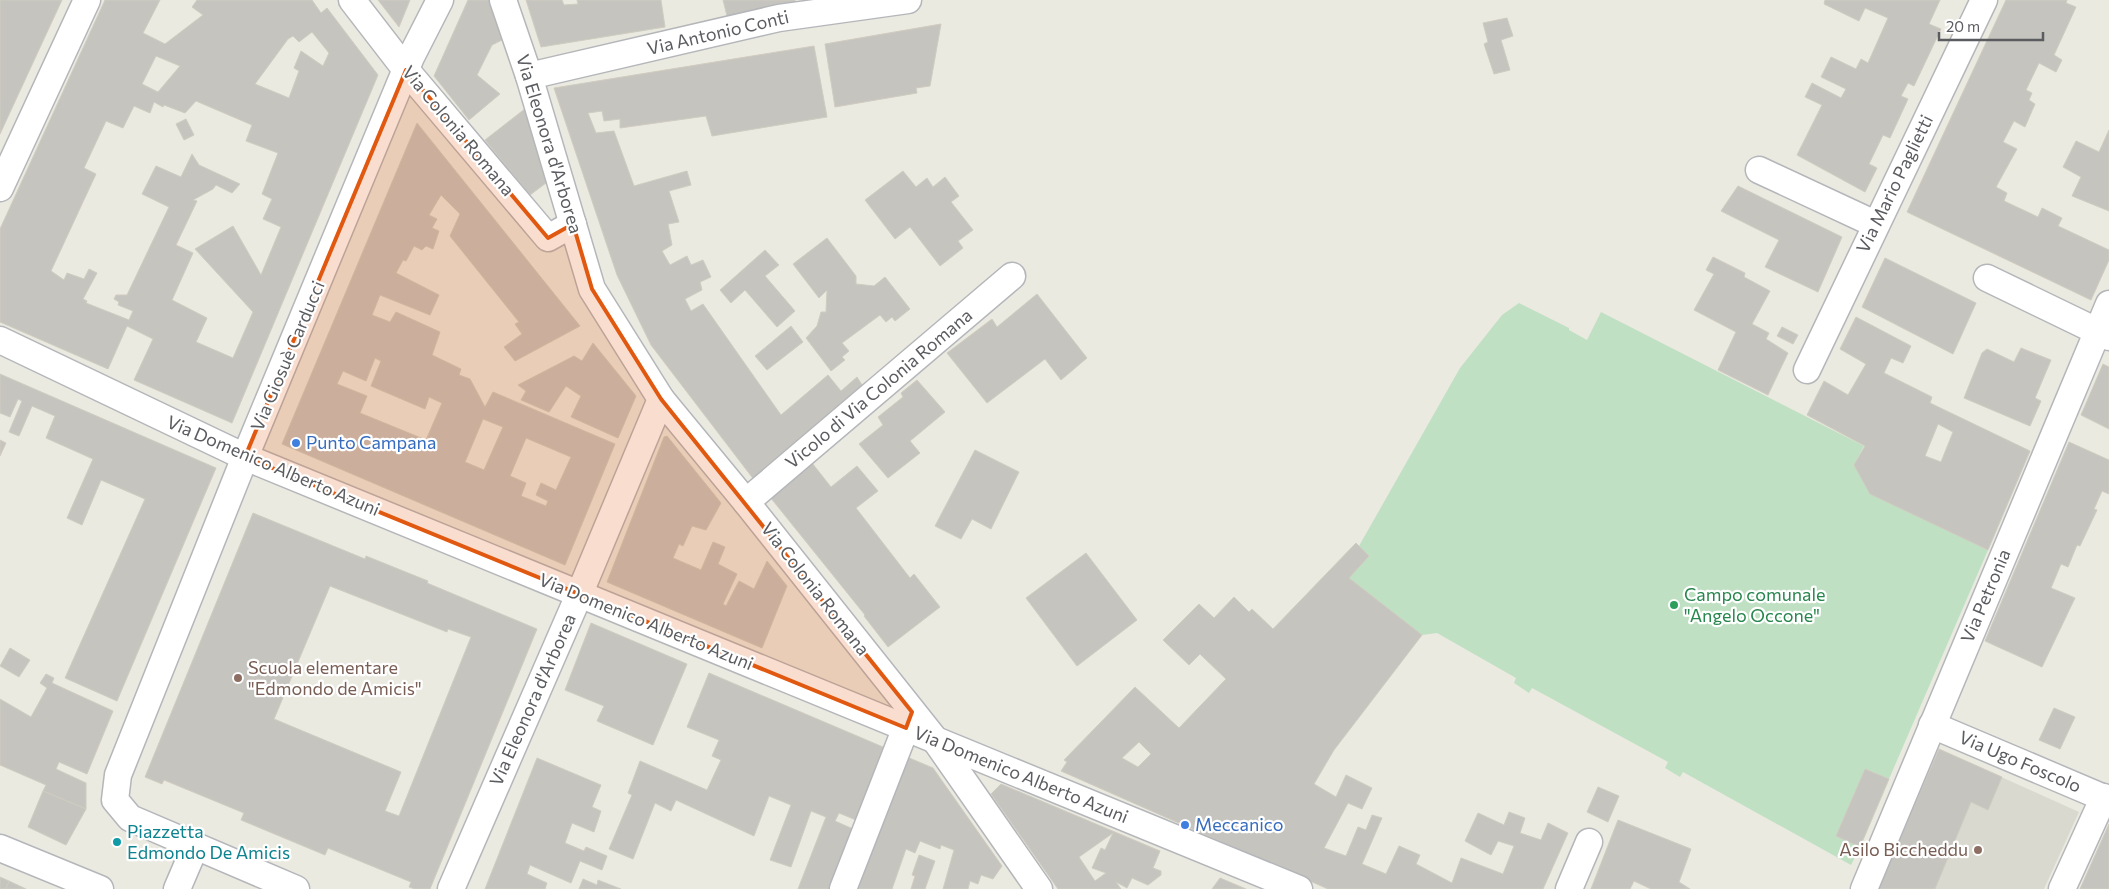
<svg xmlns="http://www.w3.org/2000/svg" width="2109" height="889" font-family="Commissioner,sans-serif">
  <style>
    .education { fill: #dad9cf }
    .green { fill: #c0e0c3 }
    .building { fill: #c6c4be; stroke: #cfccc0; fill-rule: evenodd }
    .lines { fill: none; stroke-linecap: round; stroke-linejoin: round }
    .street-casing { stroke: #b4b6ba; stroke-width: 29 }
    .street { stroke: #fff; stroke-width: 26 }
    .marked { fill: #e15910; fill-opacity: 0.2; stroke: #e15910; stroke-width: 4; stroke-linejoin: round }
    .shop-dot { fill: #3f7fe0; stroke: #fff; stroke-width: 2 }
    .leisure-dot { fill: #2e9e5b; stroke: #fff; stroke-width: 2 }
    .education-dot { fill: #8d6e63; stroke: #fff; stroke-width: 2 }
    .culture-dot { fill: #0f9aa8; stroke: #fff; stroke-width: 2 }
    .labels { text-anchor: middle; stroke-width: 4.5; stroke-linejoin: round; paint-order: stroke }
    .street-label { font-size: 18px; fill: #5a5c60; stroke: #fff }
    .shop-label { font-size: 18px; fill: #366cbe; stroke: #fff; text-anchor: start }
    .leisure-label { font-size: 18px; fill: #27864d; stroke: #fff; text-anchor: start }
    .education-label { font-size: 18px; fill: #785e54; stroke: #fff; text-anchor: start }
    .culture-label { font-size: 18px; fill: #0d838f; stroke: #fff; text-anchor: start }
  </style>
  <rect width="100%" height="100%" fill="#ebeae1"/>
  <!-- education -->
  <polygon class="education" points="1939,749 2079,812 2044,889 1878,889"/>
  <!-- green -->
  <polygon class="green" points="1519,303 1569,328 1569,330 1587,340 1601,312 1864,446 1854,465 1871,494 1988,550 1889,779 1865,769 1836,836 1860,847 1851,865 1683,772 1680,777 1665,768 1668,762 1532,688 1529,693 1514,683 1516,678 1437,633 1422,635 1349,578 1368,556 1359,546 1460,368 1502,315"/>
  <!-- building -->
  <g class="building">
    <polygon points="0,0 62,0 0,134"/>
    <path d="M105,0h55l-17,33 22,11 38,-29 -11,-8 5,-7h115l9,13 6,-5 51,67 -146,348 -98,-43 19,-41 -26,-13 -19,43 -108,-47v-93zM312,32l17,21 -6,13 -22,-15 -7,17 5,3 -10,27 -34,-14 33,-45 5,-3 6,6zM156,56l24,10 -22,26 -16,-8zM196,101l56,24 -6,16 32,12 -16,41 10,5 -9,20 18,8 -20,48 -28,-49 -38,23 58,63 -20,46 -37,-16 11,-24 -35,-18 21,-47 -17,-8 21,-44 -4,-1 20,-11 3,-4 16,8 8,-9 -41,-19 -7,-11 -11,23 -25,-11 -14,28 27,13 -42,88h-11l-2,4 5,3 -1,3 15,6 -4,9 -43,-17 1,-2 -4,-2 14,-26 -8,-4 -5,10 -17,-6 -3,7 -13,-9 45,-97 -12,-6 22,-47 17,7 11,-22 16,7 4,-11 9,5 1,-2 21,8z"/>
    <polygon points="378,0 410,0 399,27"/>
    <polygon points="468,0 489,0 502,40 492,45 477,75 500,94 469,120 434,76"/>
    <polygon points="526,0 562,0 564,5 578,4 577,0 661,0 665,27 541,47"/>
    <polygon points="723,0 795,0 796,5 727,16"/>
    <polygon points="1825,0 1940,0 1929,24 1941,29 1914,86 1908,83 1901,96 1908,99 1890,138 1883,135 1869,164 1877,168 1865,192 1797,155 1822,105 1805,97 1812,83 1841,98 1846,89 1821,77 1831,57 1856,69 1861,59 1868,63 1888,18 1865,8 1859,21 1824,4"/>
    <polygon points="2006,0 2067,0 2066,3 2076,7 2054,55 2062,60 2056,72 2039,63 2026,90 2032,93 2029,100 2035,104 2025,127 2014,121 2003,142 2017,149 1996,187 2007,193 2004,201 2038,217 2042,208 2062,218 2058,226 2109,250 2109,260 2091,300 1907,212"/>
    <polygon points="1507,18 1513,36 1501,40 1510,70 1494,74 1484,44 1488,42 1483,23"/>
    <polygon points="941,24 930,86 916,88 917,93 835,107 825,44"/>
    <polygon points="814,46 827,117 712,136 706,116 620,128 620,119 604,121 602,111 588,113 596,133 614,131 634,186 687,171 691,185 669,191 679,222 668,224 672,245 662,251 670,265 687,256 691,265 703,260 711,277 700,282 702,290 685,299 691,311 703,304 781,415 828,375 841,391 857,377 869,396 758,485 651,345 617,275 554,88"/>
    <polygon points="526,108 550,180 530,195 485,140"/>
    <polygon points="186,119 194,135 184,140 176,124"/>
    <path d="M417,123l163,203 -65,35 -11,-14 18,-13 -7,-10 4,-2 -69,-86 10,-22 -19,-19 -12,20 8,4 -5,9 7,3 -6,18 -7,-3 -4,4 -8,-4 -8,15 -3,-1 -7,13 43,22 -9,20 -50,-20 -8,20 18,7 6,-10 44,20 -8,23 29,14 -2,6 11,4 15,28 8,-15 122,52 -50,121 -283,-121zM375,358l6,3 -10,25 54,23 4,-12 13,6 -16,37 -66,-27 7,-17 -30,-12 6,-13 23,10zM483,419l20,8 -19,43 -19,-8zM526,438l45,19 -15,33 -15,-7 -5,12 12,6 -2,5 -25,-10 5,-13 -16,-7z"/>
    <polygon points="2109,130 2109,211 2072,196 2081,177 2063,167 2076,141 2099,152"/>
    <polygon points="903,171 916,187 927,178 933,187 945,177 959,196 951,202 973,230 958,241 963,248 940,266 910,227 895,239 865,200"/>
    <polygon points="1738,186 1842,237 1818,292 1765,267 1779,240 1721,211"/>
    <polygon points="827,238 856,276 856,284 874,286 885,277 910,309 895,321 892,317 886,322 880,315 842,343 849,351 842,357 845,360 831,371 806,338 817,326 821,312 826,312 827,290 819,298 793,264"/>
    <polygon points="765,250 779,265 765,276 795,311 777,327 745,290 731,303 720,290"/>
    <polygon points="1713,257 1745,273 1744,277 1770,291 1752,324 1769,333 1766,339 1788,353 1768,395 1718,370 1736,332 1694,310 1714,274 1706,270"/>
    <polygon points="1885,258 1976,303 1953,354 1862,307"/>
    <polygon points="1037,294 1087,358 1061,380 1045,359 987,403 947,353 992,319 997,327"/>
    <path d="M1856,317l55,29 -8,17 -12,-5 -7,15 48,24 -2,6 100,48 -42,99 -118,-56 -16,-29 11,-19 -58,-31 17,-34 24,14 18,-31 -26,-15zM1938,424l15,8 -12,30 -16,-6z"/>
    <polygon points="791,326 803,342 767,370 755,356"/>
    <polygon points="1782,327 1798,335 1793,344 1777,336"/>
    <polygon points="593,343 636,396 618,438 571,417 581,396 566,386 549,412 521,400 526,391 518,385 574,356 582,361"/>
    <polygon points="2021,348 2051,360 2035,398 2041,401 2030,426 1964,398 1982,353 1987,349 2014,362"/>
    <polygon points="2103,364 2109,367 2109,429 2081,415"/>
    <polygon points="0,374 216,468 117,701 65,678 145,499 101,480 82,525 67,518 93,459 46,438 55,416 32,406 19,436 9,432 22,401 18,399 10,417 0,413"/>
    <polygon points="917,380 945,412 910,441 920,453 888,478 859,444 883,425 878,417 903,397 901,393"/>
    <polygon points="667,436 721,503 706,530 692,526 683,546 679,544 673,558 701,570 713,542 725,547 718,564 737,574 723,604 726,606 739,581 754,589 767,561 787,586 762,648 607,582 664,437"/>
    <polygon points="0,440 6,443 0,456"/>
    <polygon points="2069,442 2109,460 2109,494 2102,491 2094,509 2097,510 2080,546 2077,545 2068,567 2061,564 2051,588 2075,598 2042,667 1985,641"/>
    <polygon points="975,450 1019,472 991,529 972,519 961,539 935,526"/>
    <polygon points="812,463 831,487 857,466 878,491 856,508 910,578 914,574 940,607 888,647 864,616 865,615 770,497"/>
    <path d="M253,513l112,46 1,-3 62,25 -1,2 110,46 -107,260h-15l-6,-2 2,-5 -83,-34 -3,7 -84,-35 3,-7 -80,-33 -2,4 -17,-7zM330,586l117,46 1,-3 23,8 -72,179 -14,-5 16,-39 -127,-53z"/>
    <path d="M1356,543l13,13 -20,22 73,57 -88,115 -20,34 22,13 10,-22 26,13 -10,21 -14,-6 -24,45 22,8 12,-29 8,3 6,-15 10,3 -20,46 24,10 13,-28 21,9 -4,9 36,19 9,-25 42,16 11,-28 -16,-5 -7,14 -26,-14 13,-28 26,12 5,-13 16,6 -5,15 21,7 7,-17 20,10 -25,56h-215l-267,-118 6,-9 -3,-2 71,-73 44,41 47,-49 -26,-25 -11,11 -26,-25 36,-36 15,14 20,-21 15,15 3,-3 21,20zM1139,742l12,12 -13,13 -16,-9z"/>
    <polygon points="1086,553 1137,620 1077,666 1026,598"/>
    <polygon points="591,623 687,664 653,745 597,721 604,706 565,690"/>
    <polygon points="10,648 30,660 19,677 0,666"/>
    <polygon points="709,673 883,747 856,820 839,813 835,821 853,829 831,889 798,889 826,817 811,811 791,867 770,860 791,805 769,796 754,836 676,800 671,811 655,803 633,859 609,849 632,795 628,793 640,761 707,790 721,760 712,756 719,740 687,727"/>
    <polygon points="46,674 54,678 52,683 113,711 87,774 59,762 56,769 86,783 86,809 43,791 46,785 0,765 0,699 31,717 47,688 40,683"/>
    <polygon points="2054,708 2075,717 2060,749 2039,740"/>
    <polygon points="1939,749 2002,777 1988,810 1971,802 1935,889 1878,889"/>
    <polygon points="907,757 933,768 1002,866 993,879 981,875 978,884 970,881 968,889 943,889 954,850 941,845 940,849 920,841 915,853 906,849 892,889 858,889"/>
    <polygon points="537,758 601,785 592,807 601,811 594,832 572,823 565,843 584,851 586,847 607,856 602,870 580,861 571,883 530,865 527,874 547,883 545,889 485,889"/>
    <polygon points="1865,769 1889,779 1860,847 1836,836"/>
    <path d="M1001,784l159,67 -7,17 8,3v4l-13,10 -16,-7 -5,10 -11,-6 5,7h-63l-67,-95zM1113,833l-8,17 -4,-2 -9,20 14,5 -11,8 -16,-24z"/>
    <polygon points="1598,787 1619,796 1608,822 1587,812"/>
    <polygon points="43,791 86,809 66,845 28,827"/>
    <polygon points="1618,820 1691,849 1679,882 1690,889 1651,889 1634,881 1630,889 1591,889"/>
    <polygon points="2109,824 2109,889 2080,889"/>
    <polygon points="919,855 935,861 925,889 911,889 915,876 912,875"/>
    <polygon points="0,877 9,881 6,889 0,889"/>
    <polygon points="1220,878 1246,889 1212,889"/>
    <polygon points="583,879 597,885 598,880 621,889 579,889"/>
    <polygon points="9,881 26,889 6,889"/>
  </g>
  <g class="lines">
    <!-- street casing -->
    <g class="street-casing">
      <g id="street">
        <polyline points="352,0 406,70 548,238 573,224"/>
        <polyline points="503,0 529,76 592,289 661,399 746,502 933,737 1039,889"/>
        <polyline points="529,76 779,18 908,0"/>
        <polyline points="1759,170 1875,224"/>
        <polyline points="0,188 87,0"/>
        <polyline points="1987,278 2109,337"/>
        <polyline points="0,340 245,457 1299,889"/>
        <polyline points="1807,370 1984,0"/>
        <polyline points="746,502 1012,276"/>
        <polyline points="1932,725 2109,800"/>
        <polyline points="0,848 100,889"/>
        <polyline points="177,889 195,847"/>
        <polyline points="296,889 130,818 115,800 118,775 245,457 411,57 440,0"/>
        <polyline points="451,889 579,595 661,399"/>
        <polyline points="843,889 912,712"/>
        <polyline points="1569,889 1589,842"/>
        <polyline points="1864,889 2109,304"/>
        <polyline points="2062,889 2104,797"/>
      </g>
    </g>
    <!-- street -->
    <use href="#street" class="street"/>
  </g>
  <!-- marked area -->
  <path class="marked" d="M406,70l142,168 25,-14 19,65 69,110 251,313 -6,16 -661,-271z"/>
  <!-- markers -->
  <g class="shop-dot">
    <circle cx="296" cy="443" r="5"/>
    <circle cx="1185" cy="825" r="5"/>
  </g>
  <circle class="leisure-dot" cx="1674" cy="605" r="5"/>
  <g class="education-dot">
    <circle cx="238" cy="678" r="5"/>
    <circle cx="1978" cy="850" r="5"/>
  </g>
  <circle class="culture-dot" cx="117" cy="842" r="5"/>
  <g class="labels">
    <!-- street labels -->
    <g class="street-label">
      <text transform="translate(718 33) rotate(-13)" y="6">Via Antonio Conti</text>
      <text transform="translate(458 131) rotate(50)" y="6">Via Colonia Romana</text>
      <text transform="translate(549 144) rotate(73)" y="6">Via Eleonora d'Arborea</text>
      <text transform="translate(1895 184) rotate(-64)" y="6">Via Mario Paglietti</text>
      <text transform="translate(288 356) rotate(-67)" y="6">Via Giosuè Carducci</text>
      <text transform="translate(879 389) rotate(-40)" y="6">Vicolo di Via Colonia Romana</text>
      <text transform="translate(273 466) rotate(23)" y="6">Via Domenico Alberto Azuni</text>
      <text transform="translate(815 589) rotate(52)" y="6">Via Colonia Romana</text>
      <text transform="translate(1986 596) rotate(-67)" y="6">Via Petronia</text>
      <text transform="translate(646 622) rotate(22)" y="6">Via Domenico Alberto Azuni</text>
      <text transform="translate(533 700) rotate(-66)" y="6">Via Eleonora d'Arborea</text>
      <text transform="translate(2020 762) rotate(23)" y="6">Via Ugo Foscolo</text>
      <text transform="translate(1021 775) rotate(22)" y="6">Via Domenico Alberto Azuni</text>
    </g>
    <!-- shop labels -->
    <g class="shop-label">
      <text x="306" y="449">Punto Campana</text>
      <text x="1195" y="831">Meccanico</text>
    </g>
    <!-- leisure labels -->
    <g class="leisure-label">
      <text x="1684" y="601">Campo comunale<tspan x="1684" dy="21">"Angelo Occone"</tspan></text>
    </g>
    <!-- education labels -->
    <g class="education-label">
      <text x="248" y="674">Scuola elementare<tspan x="248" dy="21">"Edmondo de Amicis"</tspan></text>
      <text x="1968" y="856" text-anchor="end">Asilo Biccheddu</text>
    </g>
    <!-- culture labels -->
    <g class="culture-label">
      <text x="127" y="838">Piazzetta<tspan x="127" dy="21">Edmondo De Amicis</tspan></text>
    </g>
  </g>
  <!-- scale -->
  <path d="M1939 32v8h104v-8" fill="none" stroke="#5a5c60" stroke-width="2.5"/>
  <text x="1946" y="32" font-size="15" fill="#5a5c60" stroke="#ffffff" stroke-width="4" paint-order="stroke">20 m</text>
</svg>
